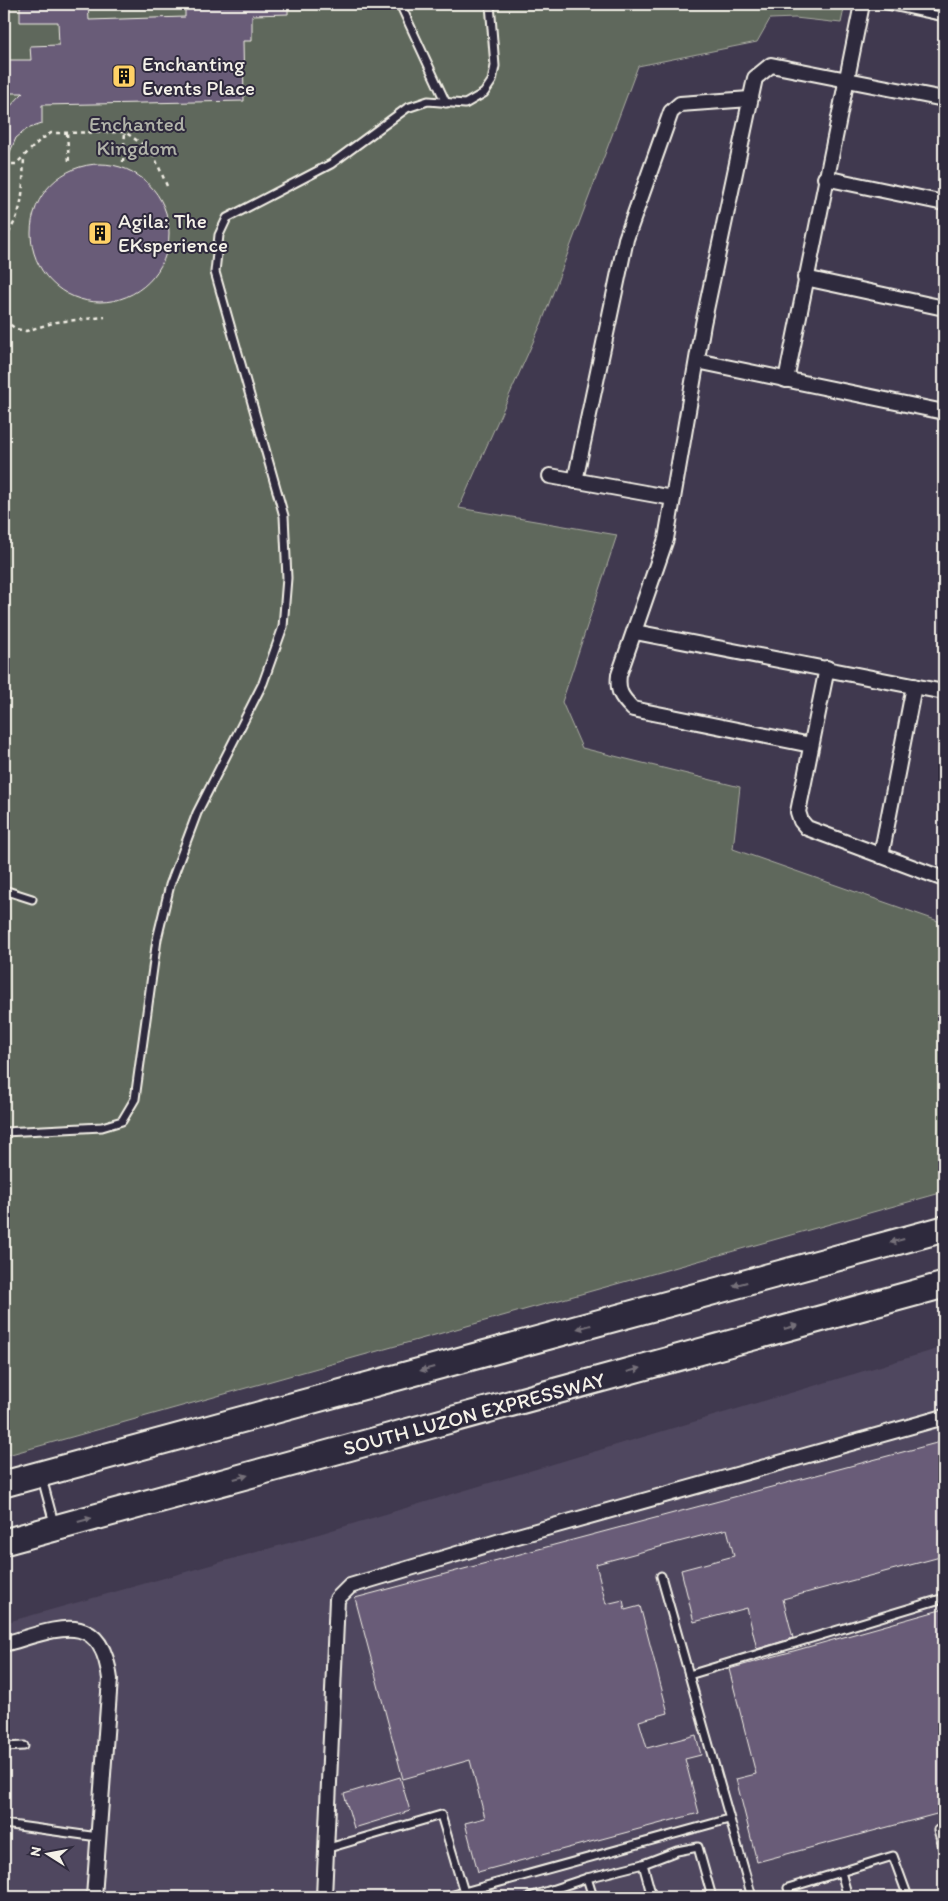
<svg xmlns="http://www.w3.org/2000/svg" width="948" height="1901" font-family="Itim,sans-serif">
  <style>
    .built { fill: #4f475e }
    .green { fill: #5f685b; stroke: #aaaca2 }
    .building { fill: #695c78; stroke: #f4f1e8 }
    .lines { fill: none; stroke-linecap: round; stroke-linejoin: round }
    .lane-casing { stroke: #f4f1e8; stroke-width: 11 }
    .street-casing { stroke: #f4f1e8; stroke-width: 18 }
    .highway-casing { stroke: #f4f1e8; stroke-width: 29 }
    .path { stroke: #f4f1e8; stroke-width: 2.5; stroke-dasharray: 4 4; stroke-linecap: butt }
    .lane { stroke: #2f2a3d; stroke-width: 7 }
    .street { stroke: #2f2a3d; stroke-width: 14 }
    .highway { stroke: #2f2a3d; stroke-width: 25 }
    .oneway { fill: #747079 }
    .labels { text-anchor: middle; stroke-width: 4; stroke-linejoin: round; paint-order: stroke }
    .poi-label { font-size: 21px; fill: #f4f1e8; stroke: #2f2a3d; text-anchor: start }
    .park-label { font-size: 21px; fill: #b1b3a9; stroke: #2f2a3d }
    .street-label { font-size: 21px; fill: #f4f1e8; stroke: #2f2a3d }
  </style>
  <rect width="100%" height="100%" fill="#40394f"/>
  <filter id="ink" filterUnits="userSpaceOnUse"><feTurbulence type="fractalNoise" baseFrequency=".02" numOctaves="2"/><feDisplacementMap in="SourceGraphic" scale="10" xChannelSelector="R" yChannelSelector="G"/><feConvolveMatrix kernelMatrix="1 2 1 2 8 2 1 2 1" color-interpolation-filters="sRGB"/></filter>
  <g filter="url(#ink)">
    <!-- built -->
    <polygon class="built" points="944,1347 944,1897 4,1897 4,1623 292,1542"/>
    <!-- green -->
    <polygon class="green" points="4,4 845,4 841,23 795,18 770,19 757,42 638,66 542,322 459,508 617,535 562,702 582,748 740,787 733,849 944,923 944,1192 4,1456"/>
    <!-- building -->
    <g class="building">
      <polygon points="20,4 88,4 89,20 185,17 185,4 288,4 288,14 252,15 252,41 243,41 244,101 42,105 42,124 27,129 16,138 4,166 4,113 23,93 4,93 4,60 31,60 30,46 59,45 58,22 20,22"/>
      <circle cx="100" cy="233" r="69"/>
      <polygon points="944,1441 944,1556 783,1599 793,1638 757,1649 747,1608 694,1622 681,1570 734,1556 727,1529 596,1564 606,1604 623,1600 625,1610 640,1606 668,1713 639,1721 647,1748 696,1735 701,1755 685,1759 699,1813 478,1872 465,1823 485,1818 470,1760 403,1779 355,1598"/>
      <polygon points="944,1609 944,1812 757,1862 736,1779 756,1774 729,1669"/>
      <polygon points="400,1777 410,1811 354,1828 344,1794"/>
    </g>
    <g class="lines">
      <!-- lane casing -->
      <g class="lane-casing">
        <g id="lane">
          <polyline points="400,4 446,103"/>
          <polyline points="883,4 940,16"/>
          <polyline points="4,890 32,899"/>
          <polyline points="4,1132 102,1127 122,1121 135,1099 157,939 170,885 197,813 263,683 283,627 287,578 284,516 215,272 219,235 227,218 331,164 407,108 428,101 465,104 484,93 492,81 495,66 490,4"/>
          <polyline points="42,1478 54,1523"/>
          <polyline points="661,1576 752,1897"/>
          <polyline points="689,1675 944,1598"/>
          <polyline points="4,1747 24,1746"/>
          <polyline points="4,1824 98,1837"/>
          <polyline points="938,1830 944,1850"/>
          <polyline points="325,1849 441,1815 464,1892"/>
          <polyline points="643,1864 652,1897"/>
          <polyline points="841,1872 848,1897"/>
          <polyline points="587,1878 593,1897"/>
          <polyline points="446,1897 729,1819"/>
          <polyline points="530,1897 587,1878 643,1864 677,1851 698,1847 712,1897"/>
          <polyline points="791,1897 788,1888 893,1856 908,1897"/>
        </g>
      </g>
      <!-- street casing -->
      <g class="street-casing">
        <g id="street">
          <polyline points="825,178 944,203"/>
          <polyline points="805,278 944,308"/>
          <polyline points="697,361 944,412"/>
          <polyline points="786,380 862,4"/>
          <polyline points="550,476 673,498"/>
          <polyline points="575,481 626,239 671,112 680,104 750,99"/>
          <polyline points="635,632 944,692"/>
          <polyline points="827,668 798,812 801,821 807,828 944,879"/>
          <path d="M811,745l-178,-36c-12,-12 -16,-18 -14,-34l47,-136 37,-215 52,-246 16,-13 173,34"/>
          <polyline points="881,856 914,686"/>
          <path d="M4,1644c51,-14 97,-38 106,35l-16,218"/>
          <polyline points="324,1897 337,1599 350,1586 507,1539 944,1417"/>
        </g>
      </g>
      <!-- highway casing -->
      <g class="highway-casing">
        <g id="highway">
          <polyline points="4,1484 944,1229"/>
          <polyline points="4,1542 944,1285"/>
        </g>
      </g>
      <!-- path -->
      <g class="path">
        <polyline points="67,133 69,162"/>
        <polyline points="123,162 125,132"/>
        <polyline points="4,164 16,164 39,141 51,133 125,132 152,151 167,186"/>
        <path d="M4,240c21,-31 18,-46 20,-82"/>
        <polyline points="4,320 16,329 26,331 56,322 105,317"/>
      </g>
      <!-- lane -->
      <use href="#lane" class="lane"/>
      <!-- street -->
      <use href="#street" class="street"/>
      <!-- highway -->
      <use href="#highway" class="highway"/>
    </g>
    <!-- one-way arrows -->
    <defs><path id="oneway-solid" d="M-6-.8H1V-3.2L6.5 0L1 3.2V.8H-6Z" transform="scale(1.25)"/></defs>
    <g class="oneway">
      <use href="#oneway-solid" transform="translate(897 1241) rotate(165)"/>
      <use href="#oneway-solid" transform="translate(740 1284) rotate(165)"/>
      <use href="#oneway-solid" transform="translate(584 1327) rotate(165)"/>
      <use href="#oneway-solid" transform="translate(791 1327) rotate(-15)"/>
      <use href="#oneway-solid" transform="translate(427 1369) rotate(165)"/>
      <use href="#oneway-solid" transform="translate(634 1370) rotate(-15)"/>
      <use href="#oneway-solid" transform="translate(241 1477) rotate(-15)"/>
      <use href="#oneway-solid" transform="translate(85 1520) rotate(-15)"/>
    </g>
  </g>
  <!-- icons -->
  <defs>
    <g id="building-square" transform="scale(1.25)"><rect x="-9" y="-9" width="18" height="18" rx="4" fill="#ffd166" stroke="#2f2a3d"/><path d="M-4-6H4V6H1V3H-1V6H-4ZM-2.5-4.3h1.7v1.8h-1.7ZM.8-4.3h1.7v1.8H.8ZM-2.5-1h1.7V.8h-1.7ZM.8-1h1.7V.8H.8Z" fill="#111"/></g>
  </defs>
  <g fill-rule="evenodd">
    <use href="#building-square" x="124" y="76"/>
    <use href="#building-square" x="100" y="233"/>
  </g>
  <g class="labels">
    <!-- poi labels -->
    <g class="poi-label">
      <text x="142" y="71">Enchanting<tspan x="142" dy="24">Events Place</tspan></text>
      <text x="118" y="228">Agila: The<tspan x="118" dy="24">EKsperience</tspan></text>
    </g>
    <!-- park labels -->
    <g class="park-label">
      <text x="137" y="131">Enchanted<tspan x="137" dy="24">Kingdom</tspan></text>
    </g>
    <!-- street labels -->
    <g class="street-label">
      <text transform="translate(474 1414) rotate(-15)" y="7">SOUTH LUZON EXPRESSWAY</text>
    </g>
  </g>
  <!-- margin -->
  <rect width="948" height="1901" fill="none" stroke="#2f2a3d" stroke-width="20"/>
  <rect x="10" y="10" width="928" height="1881" fill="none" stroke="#f4f1e8" stroke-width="2" filter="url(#ink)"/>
  <!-- north arrow -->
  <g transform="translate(48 1854) rotate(281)" stroke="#2f2a3d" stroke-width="4" paint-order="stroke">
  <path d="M0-4L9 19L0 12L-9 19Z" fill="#f4f1e8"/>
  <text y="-8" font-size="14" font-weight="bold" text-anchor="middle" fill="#f4f1e8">N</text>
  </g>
</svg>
